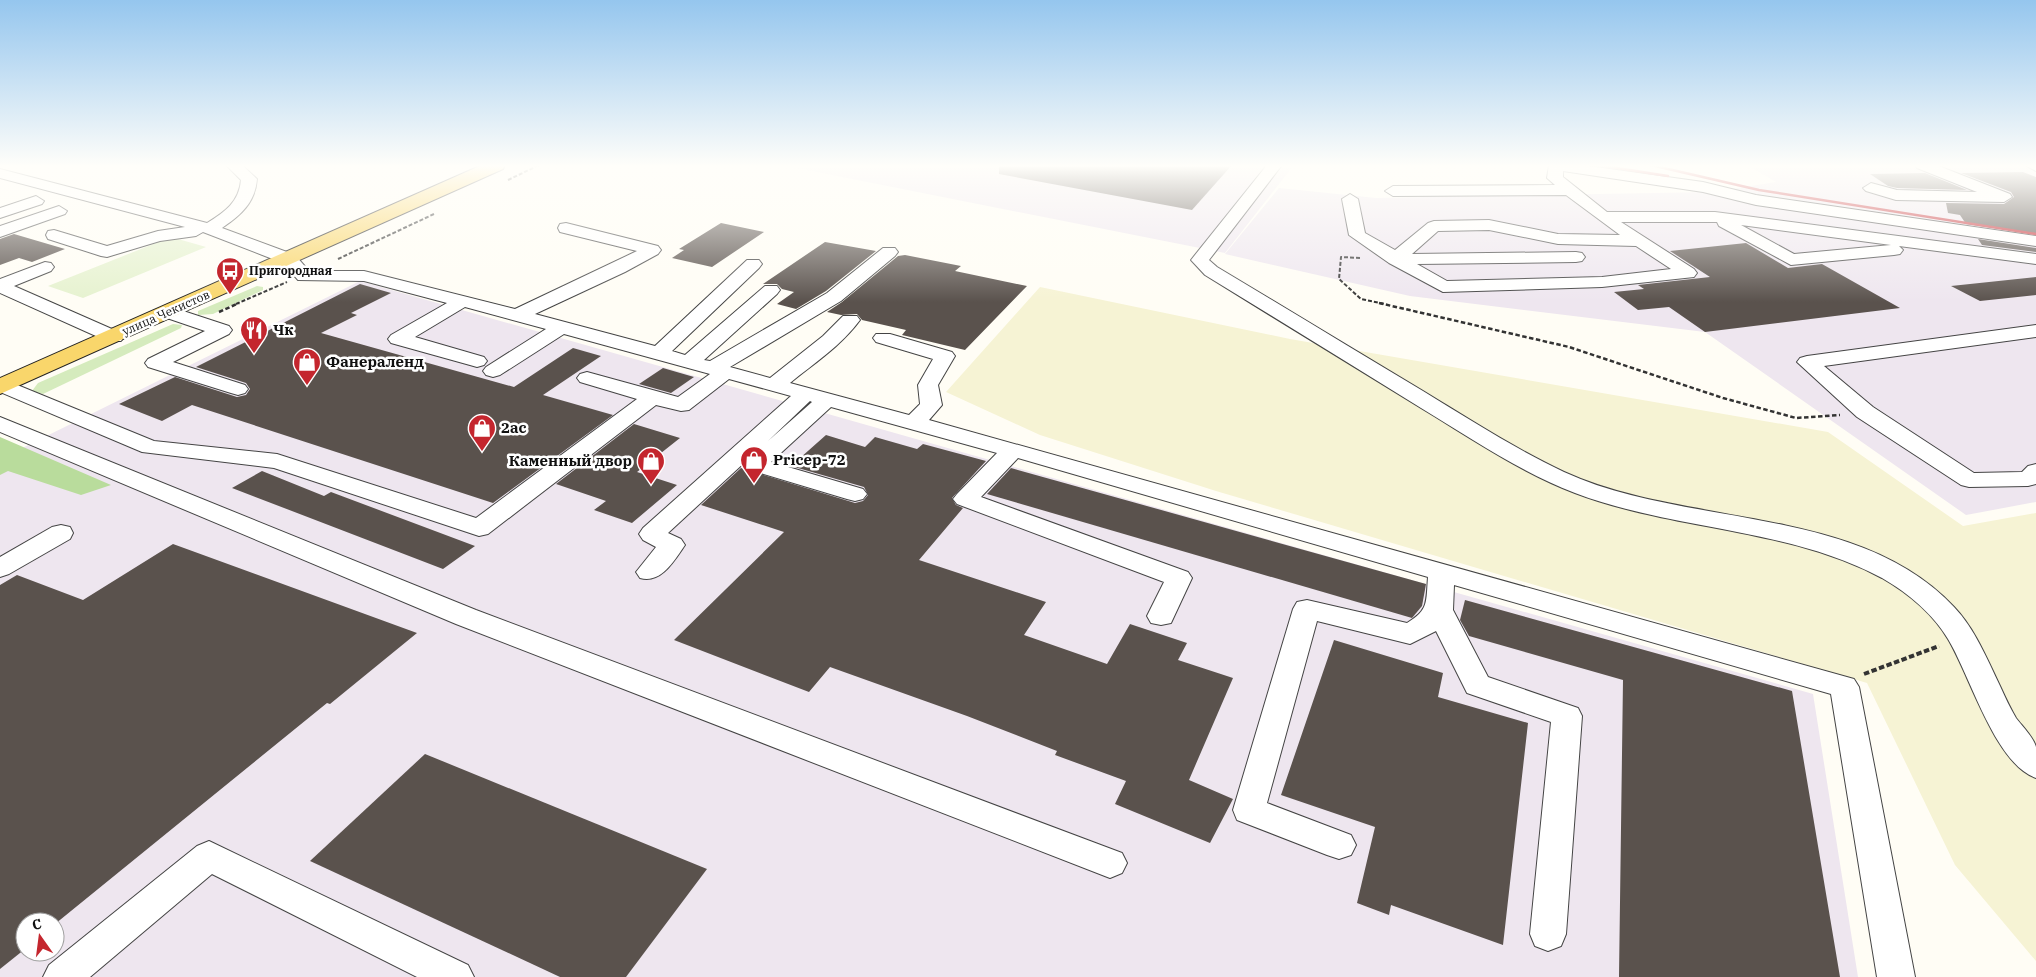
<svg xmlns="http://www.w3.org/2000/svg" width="2036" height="977" font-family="'IBM Plex Serif',serif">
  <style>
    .industrial { fill: #eee6ef; fill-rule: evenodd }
    .farmland { fill: #f6f3d4 }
    .green { fill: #d5ebbd }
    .forest { fill: #b9dc9c }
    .pitch { fill: #e6f2cf }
    .building { fill: #5a524d }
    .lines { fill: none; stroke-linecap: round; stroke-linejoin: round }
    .minor-casing { stroke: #444; stroke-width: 2 }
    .major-casing { stroke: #222; stroke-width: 2 }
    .path-far2 { stroke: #333; stroke-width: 2; stroke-dasharray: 4 2; stroke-linecap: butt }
    .path-far1 { stroke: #333; stroke-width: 2.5; stroke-dasharray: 4.5 2.5; stroke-linecap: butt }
    .path { stroke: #333; stroke-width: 4; stroke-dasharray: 5.5 2.5; stroke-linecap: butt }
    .minor { fill: #fff; fill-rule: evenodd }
    .major { fill: #f9d66b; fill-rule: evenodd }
    .rail { stroke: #c4262e; stroke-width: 2.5 }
    .labels { text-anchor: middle; stroke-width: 5; stroke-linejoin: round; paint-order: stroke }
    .far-poi-label { font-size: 12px; font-weight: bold; fill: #111; stroke: #fff; text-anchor: start }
    .far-street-label { font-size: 12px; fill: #111; stroke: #fff }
    .poi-label { font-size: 15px; font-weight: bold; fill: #111; stroke: #fff; text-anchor: start }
  </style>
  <rect width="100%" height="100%" fill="#fffdf5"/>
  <!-- industrial -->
  <g class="industrial">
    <polygon points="782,165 1294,165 1225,253"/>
    <polygon points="1747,165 2021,165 2036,171 2036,502 1966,515 1705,332 1410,296 1225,254 1279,188 1376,198 1713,192 1776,182"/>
    <path d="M360,281l1453,413 45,283h-1858v-518zM25,922h30v30h-30z"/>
  </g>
  <!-- farmland -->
  <polygon class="farmland" points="1040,287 1290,339 1828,432 1963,526 2036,513 2036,961 1955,865 1867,683 1216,491 1040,435 946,392"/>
  <!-- green -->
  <g class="green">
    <polygon points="257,286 263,287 263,290 213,314 198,315 198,311"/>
    <polygon points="173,324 182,325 181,328 43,394 32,391 38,383"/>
  </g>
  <!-- forest -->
  <polygon class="forest" points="0,437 111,485 81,495 8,471 0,475"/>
  <!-- pitch -->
  <polygon class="pitch" points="171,237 206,247 83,298 48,286"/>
  <!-- building -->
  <g class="building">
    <polygon points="999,165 1232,165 1192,210 999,174"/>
    <polygon points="2023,172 2036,177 2036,234 1966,224 1960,215 1948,213 1946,203 2004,204 2014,197 2011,192 1961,173"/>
    <polygon points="1925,173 1967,190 1897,188 1888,186 1870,174"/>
    <polygon points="721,223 764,232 712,267 672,258 684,250 679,249"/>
    <polygon points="14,234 65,249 32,262 19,258 0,265 0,239"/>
    <polygon points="1978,239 2036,248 2036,252 1982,245"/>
    <polygon points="825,242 876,251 826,291 796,309 777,304 794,292 782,289 777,284 763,284"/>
    <polygon points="1746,243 1788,268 1822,264 1900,308 1705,332 1669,307 1638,310 1614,292 1644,289 1638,285 1710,277 1670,251"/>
    <polygon points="905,255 961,266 955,271 1027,286 965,350 902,335 906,330 862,320 857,314 841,315 827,312 842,302 898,256"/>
    <polygon points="2036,277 2036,295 1980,301 1951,286"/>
    <polygon points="360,284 391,293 351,313 357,315 321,333 514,387 573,348 601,356 543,395 613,415 493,503 192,405 162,421 119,404 175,377 237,397 246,395 250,389 246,383 196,367"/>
    <polygon points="663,368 694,377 671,393 639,384"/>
    <polygon points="634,424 680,438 637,472 677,485 632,523 594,510 606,501 556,484"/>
    <polygon points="826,435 865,447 875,437 917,449 923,444 986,461 952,498 956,505 963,508 919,560 1046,602 1024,635 1107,664 1130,624 1187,643 1178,660 1233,678 1189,780 1233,799 1210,843 1115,804 1126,781 1055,755 1057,751 967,716 830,667 809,692 674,640 784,532 701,505 741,468 855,503 863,501 868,495 864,487 791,466"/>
    <polygon points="1011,468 1426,584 1422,606 1412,618 987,494"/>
    <polygon points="262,471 324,496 331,492 475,546 443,569 232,488"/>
    <polygon points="173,544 417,633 330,704 327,703 55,924 55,922 25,922 25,949 0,969 0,585 17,575 83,600"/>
    <polygon points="1465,600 1792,691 1840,977 1619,977 1623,680 1469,636 1460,620"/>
    <polygon points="1334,640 1443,673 1438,697 1528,723 1503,945 1391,905 1389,915 1357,903 1375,827 1281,795"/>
    <polygon points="425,754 707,869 626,977 560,977 310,861"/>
  </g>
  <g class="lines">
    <!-- minor casing -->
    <g class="minor-casing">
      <g id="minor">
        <path d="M226,165h16l15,14c-2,24 -16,36 -35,49l73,27 14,16h55l151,38 122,-58 -77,-19 -2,-4 2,-4 6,-1 92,23 3,4 -3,4 -33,18 -90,42 120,32 92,-86h12l3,4 -3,4 -87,83 13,4 80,-69h12l3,4 -3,4 -73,66 6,1 117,-68 56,-45h12l3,4 -3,4 -54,45 -111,66 40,11 53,-42 20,-20h14l3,4c-18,25 -47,44 -70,63l119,32 11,-11 -2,-19 15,-26 -57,-17 -3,-4 3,-4h14l62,18 3,4 -17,29 4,20 -13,15 925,259 5,8 56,290h-38l-46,-283 -377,-109 -1,25 35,67 90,31 4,8 -16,218 -5,12 -13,5 -13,-5 -5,-12 21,-212 -84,-29 -31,-62 -26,13 -93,-23 -50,182 84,32 5,10 -5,10 -12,4 -12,-4 -90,-35 -4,-10 60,-201 4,-7 10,-2 100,23c22,-13 19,-21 21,-46l-410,-119 -37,39 207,75 4,6 -21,45 -10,2 -10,-2 -4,-7 17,-34 -207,-78 -4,-5 4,-5 40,-41 -166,-46 -60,55 92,27 4,5 -4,5 -8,2 -8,-2 -100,-30 -4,-5 2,-2 -77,71 13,6 4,6c-11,16 -24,39 -45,33l-4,-6 20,-25 -13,-7 -4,-6 4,-6 148,-132 -62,-17 -40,31 -8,1 -25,-6 -168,129 -9,2 -205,-68 -132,-16 -142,-60v-12l10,2 144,59 123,13 199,64 161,-119 -57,-17 -3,-4 3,-4 7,-2 91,25 32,-23 -146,-40 -64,41 -7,2 -7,-2 -3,-4 3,-4 60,-38 -81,-22 -50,30 69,20 3,4 -3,4 -7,2 -7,-2 -79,-22 -3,-4 3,-4 56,-32 -83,-22 -66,-1 -15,-17 -80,-31 -7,4 -36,5 -53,16 -6,-1 -53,-17 -2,-4 2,-4 6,-1 53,16 51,-15 27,-4 -185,-49v-9l207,54c18,-11 32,-21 34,-43zM810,401l2,1 -44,39z"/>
        <path d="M1267,165h15l-73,95 8,7c69,41 137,83 206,124 46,28 92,58 141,81 121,56 294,32 390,135 21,22 33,52 46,79 5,11 10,22 16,32 6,8 18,20 20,29 0,9 0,21 0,31 -41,-14 -66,-103 -88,-139 -15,-25 -40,-46 -66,-61 -95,-51 -207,-47 -307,-85 -55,-21 -104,-55 -154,-85 -72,-45 -144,-89 -216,-133l-14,-15z"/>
        <path d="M1549,165h32l122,17 53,13 280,41v10l-280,-41 -53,-13 -140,-21v6l44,35h108l321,42v10l-137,-18 4,4 -3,4 -6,1 -103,10 -72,-39 -2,-4h-96l73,47 3,4 -3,4 -92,10 -159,5 -54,-29 -40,-28 -7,-36 8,-5 8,5 7,34 30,17 33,-27 6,-2 55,-1 69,14 62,1 -54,-40 -173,1 -8,-5 8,-5 162,-1 -8,-7zM1741,225l150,20 -97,9zM1489,230l69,14 78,2 35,23 -69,8 -155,4 -30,-17 159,-2 6,-1 3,-4 -3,-4 -6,-1 -164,2 26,-23z"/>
        <polygon points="1915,165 1936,165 2010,194 2012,197 2004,202 1896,200 1866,191 1863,188 1871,183 1897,190 1977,192 1917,168"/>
        <polygon points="2025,165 2036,165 2036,171"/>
        <polygon points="36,196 44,201 42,204 0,218 0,208"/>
        <polygon points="59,206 67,211 65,214 0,237 0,226"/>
        <polygon points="45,262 51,263 54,267 51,271 14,286 121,333 124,337 121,341 107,341 0,293 0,279"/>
        <polygon points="168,306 229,326 232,330 229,334 173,362 245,385 248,389 245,393 238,395 231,393 148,367 145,363 148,359 205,331 161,316 159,312 161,308"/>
        <polygon points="2036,325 2036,337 1824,366 1873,407 1974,473 2022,472 2028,466 2036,464 2036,484 2028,486 1969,487 1961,485 1857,417 1797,362 1800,358 1807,356"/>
        <polygon points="0,417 476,610 1122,853 1127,863 1122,873 1110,878 456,624 0,432"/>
        <polygon points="61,525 70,527 73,533 70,539 9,574 0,577 0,557 52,527"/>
        <polygon points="209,841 468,965 474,977 417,977 212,874 90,977 43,977 49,965 197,846"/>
      </g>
    </g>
    <!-- major casing -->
    <g class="major-casing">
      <polygon id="major" points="482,165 505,165 503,169 0,394 0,378"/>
    </g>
    <!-- path-far2 -->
    <g class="path-far2">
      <polyline points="508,180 539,165"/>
      <polyline points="1360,258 1341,257 1339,279 1361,299 1385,304"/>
      <polyline points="338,259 434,214"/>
      <polyline points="236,304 287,282"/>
    </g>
    <!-- path-far1 -->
    <g class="path-far1">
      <polyline points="1379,303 1569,347 1723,398 1796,418 1840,415"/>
      <polyline points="219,312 239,303"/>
    </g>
    <!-- path -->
    <polyline class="path" points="1864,674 1939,646"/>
    <!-- minor -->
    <use href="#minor" class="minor"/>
    <!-- major -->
    <use href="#major" class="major"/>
    <!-- rail -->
    <g class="rail">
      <polyline points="1598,165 1668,176"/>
      <polyline points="1651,165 1759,190 2036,234"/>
    </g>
  </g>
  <!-- sky -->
  <linearGradient id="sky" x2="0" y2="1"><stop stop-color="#95c6ee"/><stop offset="0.55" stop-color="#fffefa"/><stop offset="1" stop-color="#fffefa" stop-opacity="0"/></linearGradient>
  <rect width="2036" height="302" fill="url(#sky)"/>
  <!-- icons -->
  <defs>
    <g id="bus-pin" transform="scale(1.4375)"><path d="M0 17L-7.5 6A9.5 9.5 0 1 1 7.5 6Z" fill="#c4262e" stroke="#fff"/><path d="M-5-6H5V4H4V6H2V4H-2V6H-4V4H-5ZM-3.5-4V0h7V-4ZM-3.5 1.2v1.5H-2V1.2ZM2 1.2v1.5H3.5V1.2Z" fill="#fff"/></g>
    <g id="restaurant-pin" transform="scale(1.4375)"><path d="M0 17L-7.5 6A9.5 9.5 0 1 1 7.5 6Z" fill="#c4262e" stroke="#fff"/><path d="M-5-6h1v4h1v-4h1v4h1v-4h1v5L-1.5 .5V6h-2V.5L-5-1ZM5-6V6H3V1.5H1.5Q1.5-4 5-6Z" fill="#fff"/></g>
    <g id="shop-pin" transform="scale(1.4375)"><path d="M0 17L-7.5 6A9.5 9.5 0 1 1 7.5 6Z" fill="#c4262e" stroke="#fff"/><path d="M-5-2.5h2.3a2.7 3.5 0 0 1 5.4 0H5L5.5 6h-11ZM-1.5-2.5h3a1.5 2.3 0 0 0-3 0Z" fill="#fff"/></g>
  </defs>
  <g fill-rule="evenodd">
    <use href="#bus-pin" x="230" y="271"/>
    <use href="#restaurant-pin" x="254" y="330"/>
    <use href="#shop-pin" x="307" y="362"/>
    <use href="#shop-pin" x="482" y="428"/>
    <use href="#shop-pin" x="754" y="460"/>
    <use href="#shop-pin" x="651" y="461"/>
  </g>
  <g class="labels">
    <!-- far-poi labels -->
    <g class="far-poi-label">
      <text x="249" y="275">Пригородная</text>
    </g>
    <!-- far-street labels -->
    <g class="far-street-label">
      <text transform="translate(166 313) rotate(-24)" y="4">улица Чекистов</text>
    </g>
    <!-- poi labels -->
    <g class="poi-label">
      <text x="273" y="335">Чк</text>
      <text x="326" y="367">Фанераленд</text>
      <text x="501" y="433">2ас</text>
      <text x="773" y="465">Pricep-72</text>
      <text x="632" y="466" text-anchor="end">Каменный двор</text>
    </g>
  </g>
  <!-- north arrow -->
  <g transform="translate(40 937) rotate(346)"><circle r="24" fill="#ffffff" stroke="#a0a0a0"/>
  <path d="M0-4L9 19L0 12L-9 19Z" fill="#c4262e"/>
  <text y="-8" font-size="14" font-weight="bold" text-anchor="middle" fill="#111111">С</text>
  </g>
</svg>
